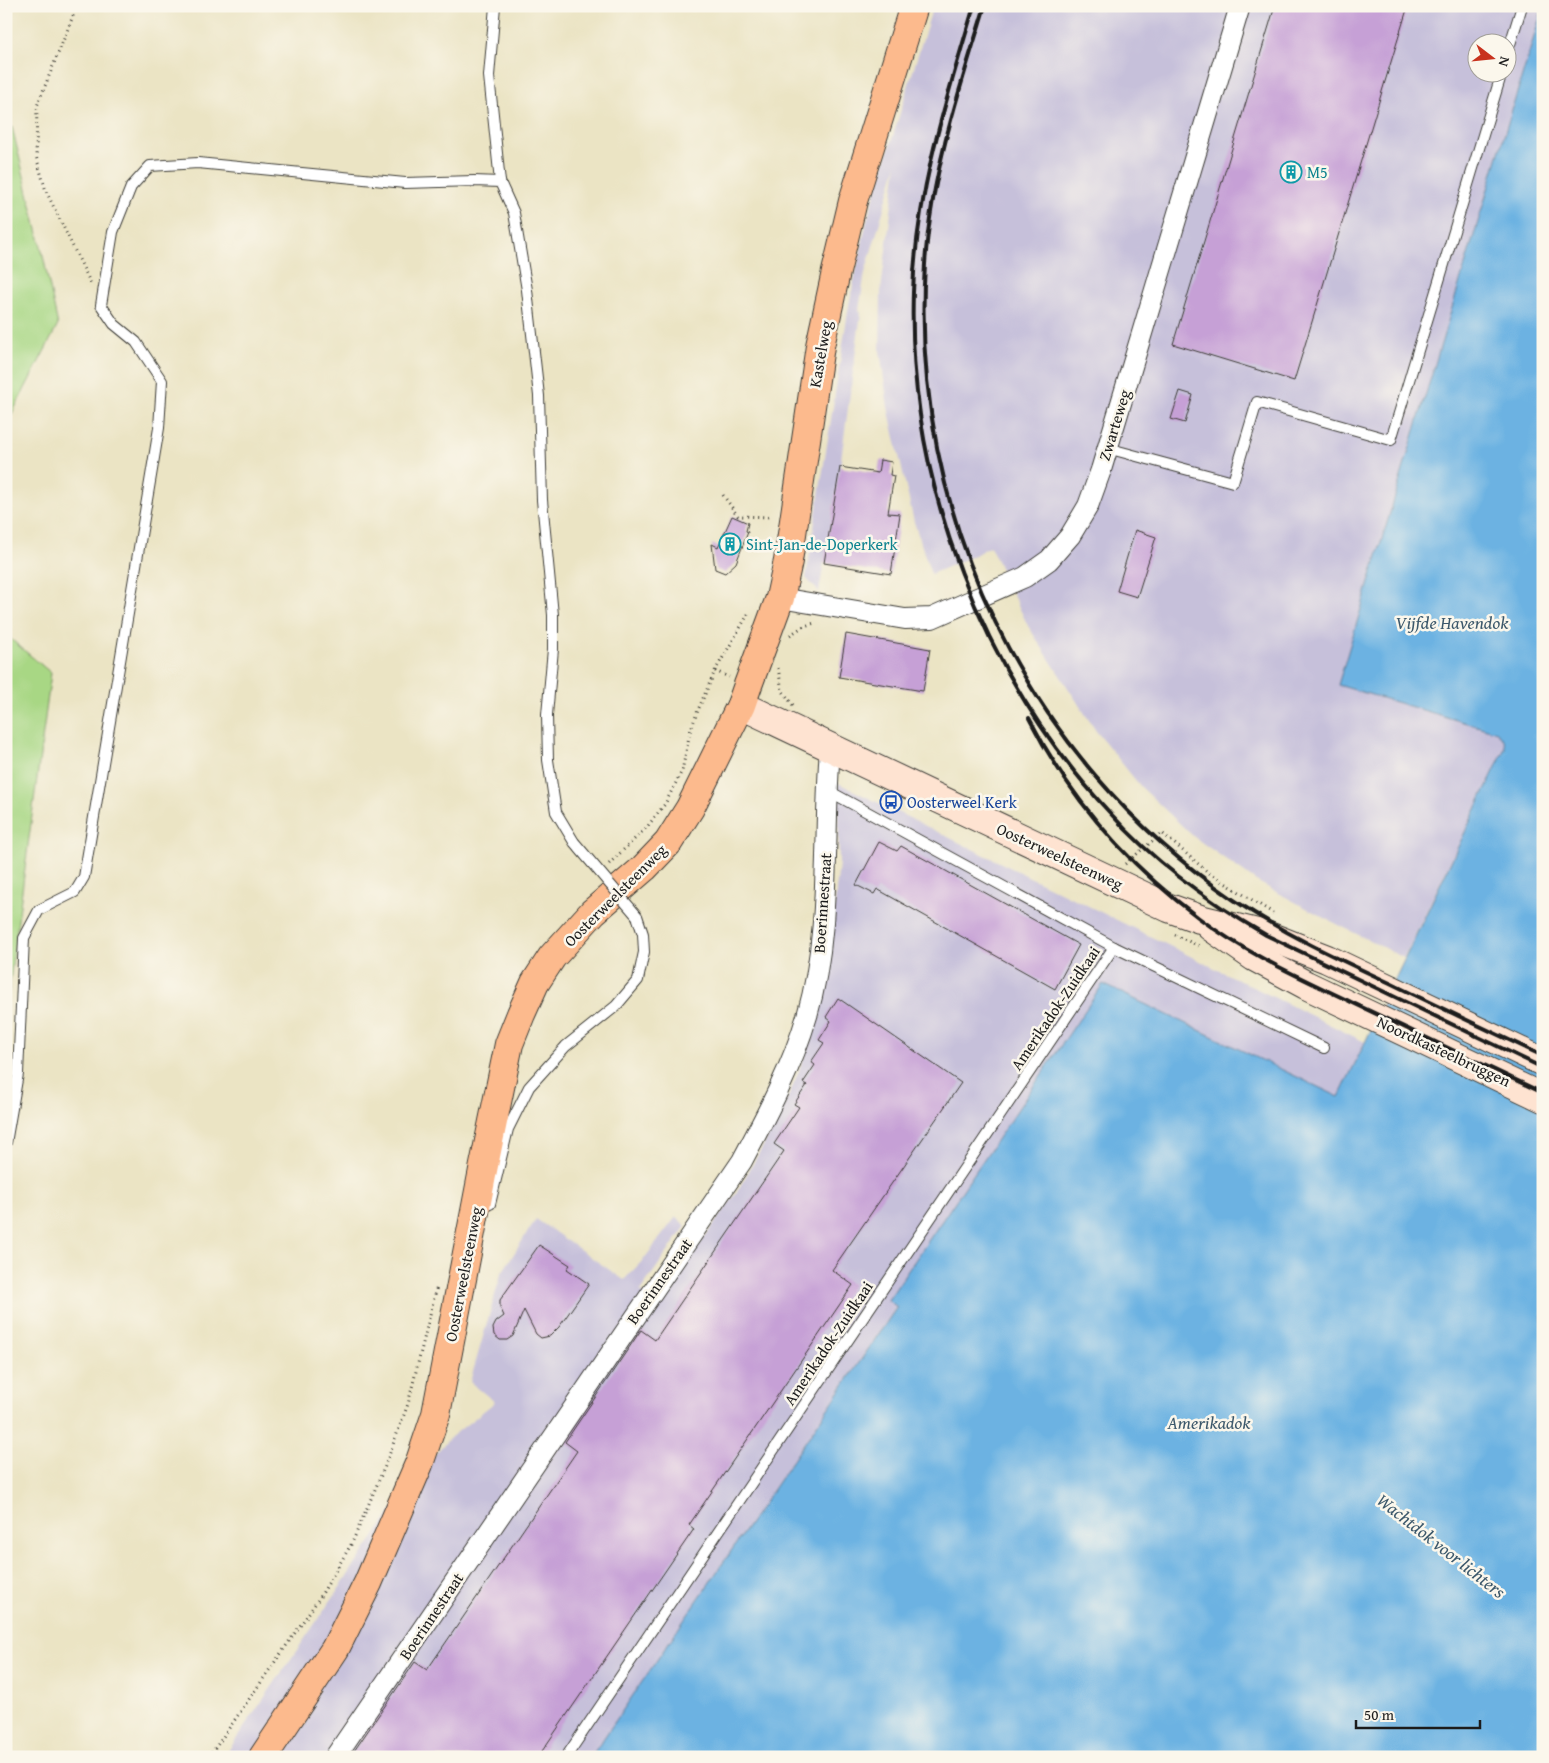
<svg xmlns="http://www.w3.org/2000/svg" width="1549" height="1763" font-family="'Gentium Book Plus',serif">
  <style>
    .industrial { fill: #c6c0da; fill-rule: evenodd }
    .green { fill: #a8d784; stroke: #627a50 }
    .water { fill: #6cb2e2; stroke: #44677f }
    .building { fill: #c6a0d6 }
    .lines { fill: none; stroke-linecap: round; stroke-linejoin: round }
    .service-casing { stroke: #3b3a35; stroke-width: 12 }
    .minor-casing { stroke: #3b3a35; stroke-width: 22 }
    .secondary-casing { stroke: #3b3a35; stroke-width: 30 }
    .primary-casing { stroke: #3b3a35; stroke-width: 30 }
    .path { stroke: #3b3a35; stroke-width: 3; stroke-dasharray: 1 4; stroke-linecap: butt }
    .service { stroke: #fff; stroke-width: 10 }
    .minor { stroke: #fff; stroke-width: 20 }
    .secondary { stroke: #fee3d1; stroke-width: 28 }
    .primary { stroke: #fcba8d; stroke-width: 28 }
    .rail { stroke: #1c1c1c; stroke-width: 4 }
    .service-bridge-casing { stroke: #3b3a35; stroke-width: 12; stroke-linecap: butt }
    .service-bridge { stroke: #fff; stroke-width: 10 }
    .labels { text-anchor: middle; stroke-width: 5; stroke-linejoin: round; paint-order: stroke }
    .culture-label { font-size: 16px; fill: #0d838f; stroke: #fbf7ec; text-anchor: start }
    .street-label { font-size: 16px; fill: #1c1c1c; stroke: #fbf7ec }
    .transit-label { font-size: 16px; fill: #164399; stroke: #fbf7ec; text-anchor: start }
    .water-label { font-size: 18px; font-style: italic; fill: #3c586b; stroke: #fbf7ec }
  </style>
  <rect width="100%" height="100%" fill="#fbf7ec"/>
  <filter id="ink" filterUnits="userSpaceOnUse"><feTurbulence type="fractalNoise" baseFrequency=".02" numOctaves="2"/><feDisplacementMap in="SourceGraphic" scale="10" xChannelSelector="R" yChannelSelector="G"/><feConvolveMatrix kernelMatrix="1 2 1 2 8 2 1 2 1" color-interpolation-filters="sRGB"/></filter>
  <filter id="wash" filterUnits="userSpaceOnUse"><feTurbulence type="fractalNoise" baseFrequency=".0096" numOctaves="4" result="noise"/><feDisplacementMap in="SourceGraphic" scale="20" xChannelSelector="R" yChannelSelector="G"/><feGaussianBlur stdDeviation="1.12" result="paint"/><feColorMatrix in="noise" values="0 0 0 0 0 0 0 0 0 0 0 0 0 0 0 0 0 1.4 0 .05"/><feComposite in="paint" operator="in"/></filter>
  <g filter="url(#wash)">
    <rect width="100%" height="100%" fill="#ebe4c4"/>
    <!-- industrial -->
    <g class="industrial">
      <path d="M933,6h610l-205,679 159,47 7,9 1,7 -101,210 -81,-41 -67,-36 -62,-44 -53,-50 -45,-56 -68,-105 -38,-80 -15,9 -44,19 -17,-52 -26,-115 -8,-56 1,-61 16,-126 -32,109 -6,37 2,3 -21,154 -21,125 -13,-14 43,-273 18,-85zM1476,42h30v30h-30z"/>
      <polygon points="838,783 1365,1042 1339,1097 1103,984 888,1300 897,1306 591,1757 224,1757 394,1508 432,1457 451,1437 495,1402 470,1382 501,1274 536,1219 624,1280 644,1259 676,1217 686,1226 640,1291 658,1303 738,1190 767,1139 791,1091 809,1044 823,993 830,950 839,863"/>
    </g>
    <!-- green -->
    <g class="green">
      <polygon points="6,127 12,127 40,242 58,325 6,425"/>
      <polygon points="6,635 51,673 6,1011"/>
    </g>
    <!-- water -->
    <polygon class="water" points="1543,7 1543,1757 591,1757 897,1307 888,1300 1103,984 1339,1097 1505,748 1504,741 1497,732 1338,685"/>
    <g id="blocks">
      <!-- building -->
      <g class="building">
        <polygon points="1275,6 1408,6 1294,381 1173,344"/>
        <polygon points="1180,391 1193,395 1185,423 1171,419"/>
        <polygon points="880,460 892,462 890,475 894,476 888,513 900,514 891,574 824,563 840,467 878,473"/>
        <polygon points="732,516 748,523 746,531 748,532 736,563 725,573 715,569 712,544 718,547"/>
        <polygon points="1135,530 1156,537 1137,597 1117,591"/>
        <polygon points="846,634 930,649 923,691 839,677"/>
        <polygon points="879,842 897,851 901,846 1079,945 1055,989 877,889 874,894 856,885"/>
        <polygon points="838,998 961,1083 832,1270 853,1285 689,1525 694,1529 538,1757 350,1757 415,1662 427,1670 577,1451 565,1442 641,1330 655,1340 784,1151 774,1144 799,1107 794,1104 807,1085 803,1083 815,1065 811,1062 824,1043 819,1040 831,1021 826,1017"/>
        <polygon points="539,1245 570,1265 567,1269 589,1284 559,1327 550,1336 541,1338 536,1334 524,1310 513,1336 507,1340 500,1340 494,1335 493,1328 496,1322 504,1316 500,1307 500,1300"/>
      </g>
    </g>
  </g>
  <g filter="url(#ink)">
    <use href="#blocks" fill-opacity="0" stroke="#3b3a35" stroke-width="1"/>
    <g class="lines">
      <!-- service casing -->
      <g class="service-casing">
        <g id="service">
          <polyline points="495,6 489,76 500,182"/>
          <polyline points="1506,57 1522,6"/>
          <polyline points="1107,448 1233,482 1257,402 1391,440 1502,72"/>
          <polyline points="827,790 1114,947 1324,1048"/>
          <polyline points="6,1143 18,1074 24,938 39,910 75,892 84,877 159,428 162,381 136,342 114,324 101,305 113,232 131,187 150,166 198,163 405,183 474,181 500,182 514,213 527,290 539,396 542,500 553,615 553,649 547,715 548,760 556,812 574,842"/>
          <polyline points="490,1204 508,1129 529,1087 566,1046 616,1006 638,980 644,952 643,934 637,916"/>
          <polyline points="566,1757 1114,947"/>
        </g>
      </g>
      <!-- minor casing -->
      <g class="minor-casing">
        <g id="minor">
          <polyline points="780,598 905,619 932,618 1025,577 1049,560 1070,536 1088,506 1101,470 1240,6"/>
          <path d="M335,1757l407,-596c25,-47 50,-94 65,-145 25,-86 16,-180 23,-268"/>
        </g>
      </g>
      <!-- secondary casing -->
      <g class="secondary-casing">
        <g id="secondary">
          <polyline points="741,705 1169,908 1200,919 1266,935 1327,959 1543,1062"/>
          <polyline points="1211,927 1254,957 1306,985 1543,1098"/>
        </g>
      </g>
      <!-- primary casing -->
      <g class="primary-casing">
        <polyline id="primary" points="263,1757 335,1649 368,1583 419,1464 436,1414 483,1170 509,1044 521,1014 535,983 552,957 593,912 644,868 668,843 690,808 741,705 748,685 780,598 788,561 820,346 836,272 853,201 914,6"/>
      </g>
      <!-- path -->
      <g class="path">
        <polyline points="77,6 37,106 36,156 46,191 91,284"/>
        <polyline points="723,495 738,516 772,517"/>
        <polyline points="790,635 804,626 815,623"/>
        <polyline points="778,668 782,690 793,705"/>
        <polyline points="715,671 729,677"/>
        <polyline points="609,864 647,827 665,804 682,771 690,732 698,710 715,671 750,611"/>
        <polyline points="1125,864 1162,833 1209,873 1273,913"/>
        <polyline points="1175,935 1199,946"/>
        <polyline points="209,1757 320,1597 352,1543 385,1466 408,1404 437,1286"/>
      </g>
      <!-- service -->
      <use href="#service" class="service"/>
      <!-- minor -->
      <use href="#minor" class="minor"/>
      <!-- secondary -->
      <use href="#secondary" class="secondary"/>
      <!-- primary -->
      <use href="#primary" class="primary"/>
      <!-- rail -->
      <g class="rail">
        <path d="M974,6c-28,94 -58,187 -61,286 -6,189 69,384 198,522 44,49 98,88 155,121l277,133"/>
        <path d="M985,6c-26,84 -54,169 -60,258 -16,250 101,494 309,636 49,33 102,58 156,83 51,25 102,49 153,73"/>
        <path d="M1029,718c40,79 99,147 170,200 46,35 100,59 152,84 64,30 128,60 192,91"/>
      </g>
      <!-- service-bridge casing -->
      <g class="service-bridge-casing">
        <polyline id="service-bridge" points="574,842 637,916"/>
      </g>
      <!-- service-bridge -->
      <use href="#service-bridge" class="service-bridge"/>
    </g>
  </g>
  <!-- icons -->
  <defs>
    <g id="building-ring" transform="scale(1.125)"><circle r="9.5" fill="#fbf7ec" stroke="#0f9aa8" stroke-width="1.5"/><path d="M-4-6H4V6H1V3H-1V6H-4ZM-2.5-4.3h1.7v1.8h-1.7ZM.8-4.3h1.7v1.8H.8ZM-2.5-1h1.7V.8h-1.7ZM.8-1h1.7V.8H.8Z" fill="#0f9aa8"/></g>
    <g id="bus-ring" transform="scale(1.125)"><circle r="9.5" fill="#fbf7ec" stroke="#1a4fb4" stroke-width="1.5"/><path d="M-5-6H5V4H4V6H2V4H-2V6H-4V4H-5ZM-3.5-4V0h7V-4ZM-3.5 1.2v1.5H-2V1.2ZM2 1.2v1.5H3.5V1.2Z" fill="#1a4fb4"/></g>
  </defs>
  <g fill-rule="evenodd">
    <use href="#building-ring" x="1291" y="172"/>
    <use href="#building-ring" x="730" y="544"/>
    <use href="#bus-ring" x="891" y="802"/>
  </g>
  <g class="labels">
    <!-- culture labels -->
    <g class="culture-label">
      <text x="1307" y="178">M5</text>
      <text x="746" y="550">Sint-Jan-de-Doperkerk</text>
    </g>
    <!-- street labels -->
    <g class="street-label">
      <text transform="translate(820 354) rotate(-80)" y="6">Kastelweg</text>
      <text transform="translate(1114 425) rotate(-73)" y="6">Zwarteweg</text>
      <text transform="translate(1060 856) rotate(25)" y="6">Oosterweelsteenweg</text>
      <text transform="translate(615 895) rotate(-45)" y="6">Oosterweelsteenweg</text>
      <text transform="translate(822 903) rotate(-86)" y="6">Boerinnestraat</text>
      <text transform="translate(1055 1008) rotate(-56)" y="6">Amerikadok-Zuidkaai</text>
      <text transform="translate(1444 1051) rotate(25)" y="6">Noordkasteelbruggen</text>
      <text transform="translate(463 1274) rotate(-79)" y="6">Oosterweelsteenweg</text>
      <text transform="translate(659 1281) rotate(-55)" y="6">Boerinnestraat</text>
      <text transform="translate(828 1343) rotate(-56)" y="6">Amerikadok-Zuidkaai</text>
      <text transform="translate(431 1616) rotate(-56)" y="6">Boerinnestraat</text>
    </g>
    <!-- transit labels -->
    <g class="transit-label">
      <text x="907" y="808">Oosterweel Kerk</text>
    </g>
    <!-- water labels -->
    <g class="water-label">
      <text x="1452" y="629">Vijfde Havendok</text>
      <text x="1209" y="1429">Amerikadok</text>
      <text transform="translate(1441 1546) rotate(38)" y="6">Wachtdok voor lichters</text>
    </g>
  </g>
  <!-- margin -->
  <rect width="1549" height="1763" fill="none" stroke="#fbf7ec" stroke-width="25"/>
  <!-- north arrow -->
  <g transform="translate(1492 58) rotate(106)"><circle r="24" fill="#fbf7ec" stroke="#a29f99"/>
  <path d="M0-4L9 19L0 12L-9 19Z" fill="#c8321e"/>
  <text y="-8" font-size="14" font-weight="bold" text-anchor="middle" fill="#1c1c1c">N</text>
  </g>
  <!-- scale -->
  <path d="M1356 1720v8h124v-8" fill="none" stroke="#1c1c1c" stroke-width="2.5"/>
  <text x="1364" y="1720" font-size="15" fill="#1c1c1c" stroke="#fbf7ec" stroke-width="4" paint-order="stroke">50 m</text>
</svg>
